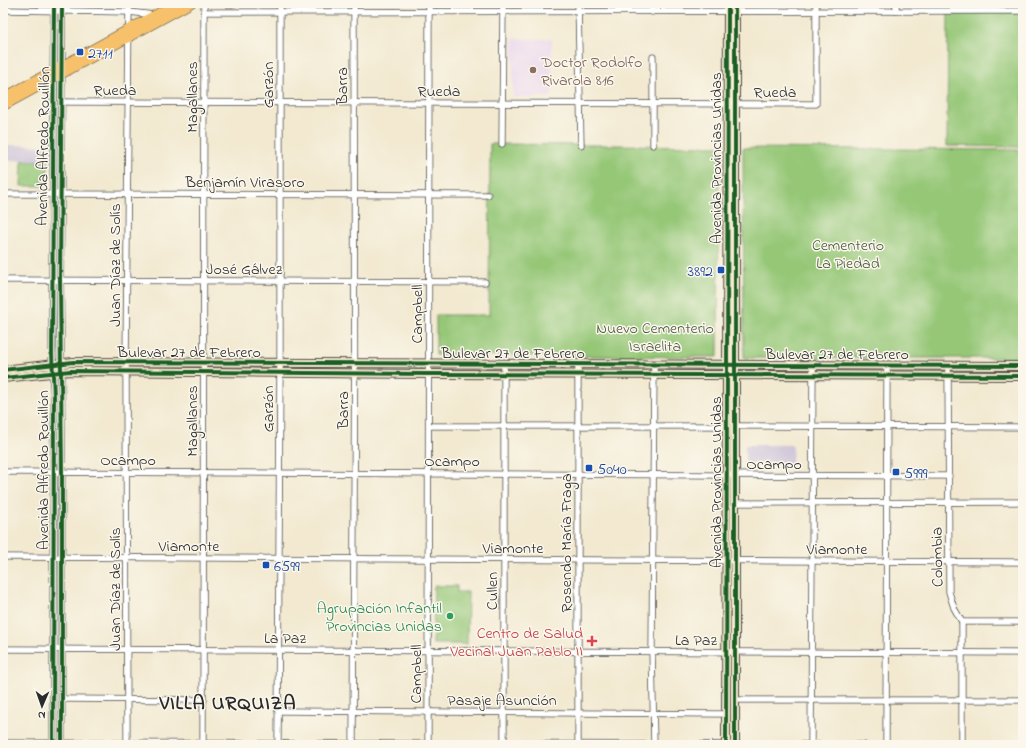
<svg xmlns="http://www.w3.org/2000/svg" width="1026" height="748" font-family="'Indie Flower',sans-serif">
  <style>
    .built { fill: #e8d2ee }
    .industrial { fill: #c9bfd7 }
    .green { fill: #95c777; stroke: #607951 }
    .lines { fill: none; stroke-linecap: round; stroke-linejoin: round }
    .minor-casing { stroke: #494844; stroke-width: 7 }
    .tertiary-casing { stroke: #494844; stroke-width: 8 }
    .secondary-casing { stroke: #494844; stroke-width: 10 }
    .primary-casing { stroke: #494844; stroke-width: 10 }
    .minor { stroke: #fff; stroke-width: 5.5 }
    .tertiary { stroke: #fff; stroke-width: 7 }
    .secondary { stroke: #fbe6c4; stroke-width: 8 }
    .primary { stroke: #f6c16b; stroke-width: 9 }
    .cycleway-casing { stroke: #fbf7ec; stroke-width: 6 }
    .cycleway { stroke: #1b5e20; stroke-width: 4 }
    .transit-dot { fill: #1a4fb4; stroke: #fbf7ec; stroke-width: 1.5 }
    .education-dot { fill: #8d6e63; stroke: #fbf7ec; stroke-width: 1.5 }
    .leisure-dot { fill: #2e9e5b; stroke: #fbf7ec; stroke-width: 1.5 }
    .health-dot { fill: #e0444e; stroke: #fbf7ec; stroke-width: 1.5 }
    .labels { text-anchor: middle; stroke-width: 3; stroke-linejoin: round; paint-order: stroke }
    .transit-label { font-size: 16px; fill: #164399; stroke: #fbf7ec; text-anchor: start }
    .education-label { font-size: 16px; fill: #785e54; stroke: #fbf7ec; text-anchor: start }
    .street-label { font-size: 16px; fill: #2b2b2b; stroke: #fbf7ec }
    .park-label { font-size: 16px; fill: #4b5a42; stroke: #fbf7ec }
    .leisure-label { font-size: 16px; fill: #27864d; stroke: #fbf7ec; text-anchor: end }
    .health-label { font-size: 16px; fill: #be3a42; stroke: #fbf7ec; text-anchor: end }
    .district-label { font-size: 20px; font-weight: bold; letter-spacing: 1px; fill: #2b2b2b; stroke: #fbf7ec }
  </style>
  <rect width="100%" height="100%" fill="#fbf7ec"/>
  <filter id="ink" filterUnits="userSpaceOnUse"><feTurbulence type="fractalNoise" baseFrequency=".025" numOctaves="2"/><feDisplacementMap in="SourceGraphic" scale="8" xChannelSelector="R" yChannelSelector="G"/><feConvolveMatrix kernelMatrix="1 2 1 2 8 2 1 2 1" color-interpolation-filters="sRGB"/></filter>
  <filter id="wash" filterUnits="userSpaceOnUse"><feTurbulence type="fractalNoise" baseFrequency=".012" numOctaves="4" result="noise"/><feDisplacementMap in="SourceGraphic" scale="16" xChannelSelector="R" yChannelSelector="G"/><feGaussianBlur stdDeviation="0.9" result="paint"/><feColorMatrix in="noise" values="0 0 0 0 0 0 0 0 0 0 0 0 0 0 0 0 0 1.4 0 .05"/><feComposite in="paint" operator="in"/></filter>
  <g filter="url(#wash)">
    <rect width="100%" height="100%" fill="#f2e9d0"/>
    <!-- built -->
    <rect class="built" x="513" y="39" width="39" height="58"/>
    <!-- industrial -->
    <g class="industrial">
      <polygon points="3,145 48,146 48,161 3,160"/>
      <polygon points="745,445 793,445 792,464 745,463"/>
    </g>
    <!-- green -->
    <g class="green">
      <polygon points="948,12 1023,12 1023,147 947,146"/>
      <polygon points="56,87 59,87 58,184 56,184"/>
      <polygon points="490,144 719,146 718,357 436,355 436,315 489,315"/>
      <polygon points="743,148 1023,150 1023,358 744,358"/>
      <polygon points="22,161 48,161 47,183 44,186 21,186"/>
      <rect x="55" y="292" width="3" height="60"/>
      <polygon points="434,586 457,586 457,592 468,592 467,644 433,644"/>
    </g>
  </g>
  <g filter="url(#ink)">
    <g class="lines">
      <!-- minor casing -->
      <g class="minor-casing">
        <g id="minor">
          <polyline points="578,3 581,145"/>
          <polyline points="896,3 896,11"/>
          <polyline points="3,10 129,12 154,15"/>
          <polyline points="204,12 1023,11"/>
          <polyline points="652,12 652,3"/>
          <polyline points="62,102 816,104 816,3"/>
          <polyline points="502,144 503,3"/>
          <polyline points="653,145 653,57"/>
          <polyline points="3,194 488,195"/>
          <polyline points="3,280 485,282"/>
          <polyline points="654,365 652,651 654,745"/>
          <polyline points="948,366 949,592 954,608 962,622 962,745"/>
          <polyline points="429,426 727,426"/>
          <polyline points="735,426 1023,427"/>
          <polyline points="3,472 949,476"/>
          <polyline points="735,503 1023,502"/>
          <polyline points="3,557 1023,562"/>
          <polyline points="962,622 1023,622"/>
          <polyline points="3,649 1023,653"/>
          <polyline points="62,699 204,700"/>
          <polyline points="735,700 1023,700"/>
          <polyline points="278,711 726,714"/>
          <polyline points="3,743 864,745"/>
          <polyline points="127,743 126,363 129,3"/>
          <polyline points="203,743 204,3"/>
          <polyline points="278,743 280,363 280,3"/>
          <path d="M353,745c2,-247 2,-495 1,-742"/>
          <polyline points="428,745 429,3"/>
          <polyline points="504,745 504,364"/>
          <polyline points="578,745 578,364"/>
          <polyline points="811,745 813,365"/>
          <polyline points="886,745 887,365"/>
        </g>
      </g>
      <!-- tertiary casing -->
      <g class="tertiary-casing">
        <g id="tertiary">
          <polyline points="53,745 54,396 52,354 54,3"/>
          <polyline points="62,745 62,472 60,280 62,3"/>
        </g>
      </g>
      <!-- secondary casing -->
      <g class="secondary-casing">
        <g id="secondary">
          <polyline points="3,370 73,362 1023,366"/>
          <polyline points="3,378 70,371 429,374 1023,376"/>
          <polyline points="726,745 728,3"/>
          <polyline points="735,745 735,3"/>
        </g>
      </g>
      <!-- primary casing -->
      <g class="primary-casing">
        <g id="primary">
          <polyline points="3,98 177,3"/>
          <polyline points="3,106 191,3"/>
        </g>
      </g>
      <!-- minor -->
      <use href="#minor" class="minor"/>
      <!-- tertiary -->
      <use href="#tertiary" class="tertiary"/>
      <!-- secondary -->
      <use href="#secondary" class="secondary"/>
      <!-- primary -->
      <use href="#primary" class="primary"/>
      <!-- cycleway casing -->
      <g class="cycleway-casing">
        <g id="cycleway">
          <polyline points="3,370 73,362 1023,366"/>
          <polyline points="3,378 70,371 429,374 1023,376"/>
          <polyline points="53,745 54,396 52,354 54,3"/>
          <polyline points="62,745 62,472 60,280 62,3"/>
          <polyline points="726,745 728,3"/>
          <polyline points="735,745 735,3"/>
        </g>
      </g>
      <!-- cycleway -->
      <use href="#cycleway" class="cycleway"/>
    </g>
  </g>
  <!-- markers -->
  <g class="transit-dot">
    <rect x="76" y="48" width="8" height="8" rx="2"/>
    <rect x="717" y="266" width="8" height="8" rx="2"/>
    <rect x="585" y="464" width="8" height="8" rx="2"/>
    <rect x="892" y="468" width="8" height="8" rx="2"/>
    <rect x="262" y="561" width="8" height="8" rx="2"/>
  </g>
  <circle class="education-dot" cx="533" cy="70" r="4"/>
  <circle class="leisure-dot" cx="450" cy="616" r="4"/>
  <path class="health-dot" d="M590 635h4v4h4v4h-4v4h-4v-4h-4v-4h4z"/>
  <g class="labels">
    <!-- transit labels -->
    <g class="transit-label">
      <text x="88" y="58">2711</text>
      <text x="713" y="276" text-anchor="end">3892</text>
      <text x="597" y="474">5040</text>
      <text x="904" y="478">5999</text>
      <text x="274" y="571">6599</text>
    </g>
    <!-- education labels -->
    <g class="education-label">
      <text x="541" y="67">Doctor Rodolfo<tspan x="541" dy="18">Rivarola 816</tspan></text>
    </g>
    <!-- street labels -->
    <g class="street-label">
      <text transform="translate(267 85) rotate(-90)" y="6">Garzón</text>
      <text transform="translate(341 86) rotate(-90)" y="6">Barra</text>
      <text x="115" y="95">Rueda</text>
      <text x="439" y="96">Rueda</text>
      <text x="775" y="97">Rueda</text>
      <text transform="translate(191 97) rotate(-90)" y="6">Magallanes</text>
      <text transform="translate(42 146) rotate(-89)" y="6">Avenida Alfredo Rouillón</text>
      <text transform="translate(715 158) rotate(-90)" y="6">Avenida Provincias Unidas</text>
      <text x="245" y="187">Benjamín Virasoro</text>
      <text transform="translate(114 265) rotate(-90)" y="6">Juan Díaz de Solís</text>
      <text x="244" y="274">José Gálvez</text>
      <text transform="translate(416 314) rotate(-90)" y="6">Campbell</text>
      <text x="189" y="357">Bulevar 27 de Febrero</text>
      <text x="513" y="358">Bulevar 27 de Febrero</text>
      <text x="837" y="359">Bulevar 27 de Febrero</text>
      <text transform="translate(267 409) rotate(-90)" y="6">Garzón</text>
      <text transform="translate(342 410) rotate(-90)" y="6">Barra</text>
      <text transform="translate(191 421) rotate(-90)" y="6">Magallanes</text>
      <text x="128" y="465">Ocampo</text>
      <text x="452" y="466">Ocampo</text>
      <text x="774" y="469">Ocampo</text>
      <text transform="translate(42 470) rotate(-90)" y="6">Avenida Alfredo Rouillón</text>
      <text transform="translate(715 482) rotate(-90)" y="6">Avenida Provincias Unidas</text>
      <text transform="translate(565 543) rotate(-90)" y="6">Rosendo María Fraga</text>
      <text x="189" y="551">Viamonte</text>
      <text x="513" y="553">Viamonte</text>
      <text x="837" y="554">Viamonte</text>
      <text transform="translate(936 557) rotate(-91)" y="6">Colombia</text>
      <text transform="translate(114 589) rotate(-90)" y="6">Juan Díaz de Solís</text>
      <text transform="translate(491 591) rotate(-90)" y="6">Cullen</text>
      <text x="285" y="643">La Paz</text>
      <text x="696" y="645">La Paz</text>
      <text transform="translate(415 674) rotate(-90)" y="6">Campbell</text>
      <text x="502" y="705">Pasaje Asunción</text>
    </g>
    <!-- park labels -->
    <g class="park-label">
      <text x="848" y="250">Cementerio<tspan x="848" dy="18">La Piedad</tspan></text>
      <text x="655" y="333">Nuevo Cementerio<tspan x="655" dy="18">Israelita</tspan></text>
    </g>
    <!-- leisure labels -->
    <g class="leisure-label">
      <text x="442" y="613">Agrupación Infantil<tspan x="442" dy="18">Provincias Unidas</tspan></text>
    </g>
    <!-- health labels -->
    <g class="health-label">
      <text x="583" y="638">Centro de Salud<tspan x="583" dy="18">Vecinal Juan Pablo II</tspan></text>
    </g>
    <!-- district labels -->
    <g class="district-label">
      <text x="228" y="709">VILLA URQUIZA</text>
    </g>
  </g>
  <!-- margin -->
  <rect width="1026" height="748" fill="none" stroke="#fbf7ec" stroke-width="16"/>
  <!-- north arrow -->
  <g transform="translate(42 706) rotate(182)" stroke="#fbf7ec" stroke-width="3" paint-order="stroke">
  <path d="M0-3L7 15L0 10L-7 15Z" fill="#2b2b2b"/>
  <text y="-6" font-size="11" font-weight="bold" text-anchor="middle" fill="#2b2b2b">N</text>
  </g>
</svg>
